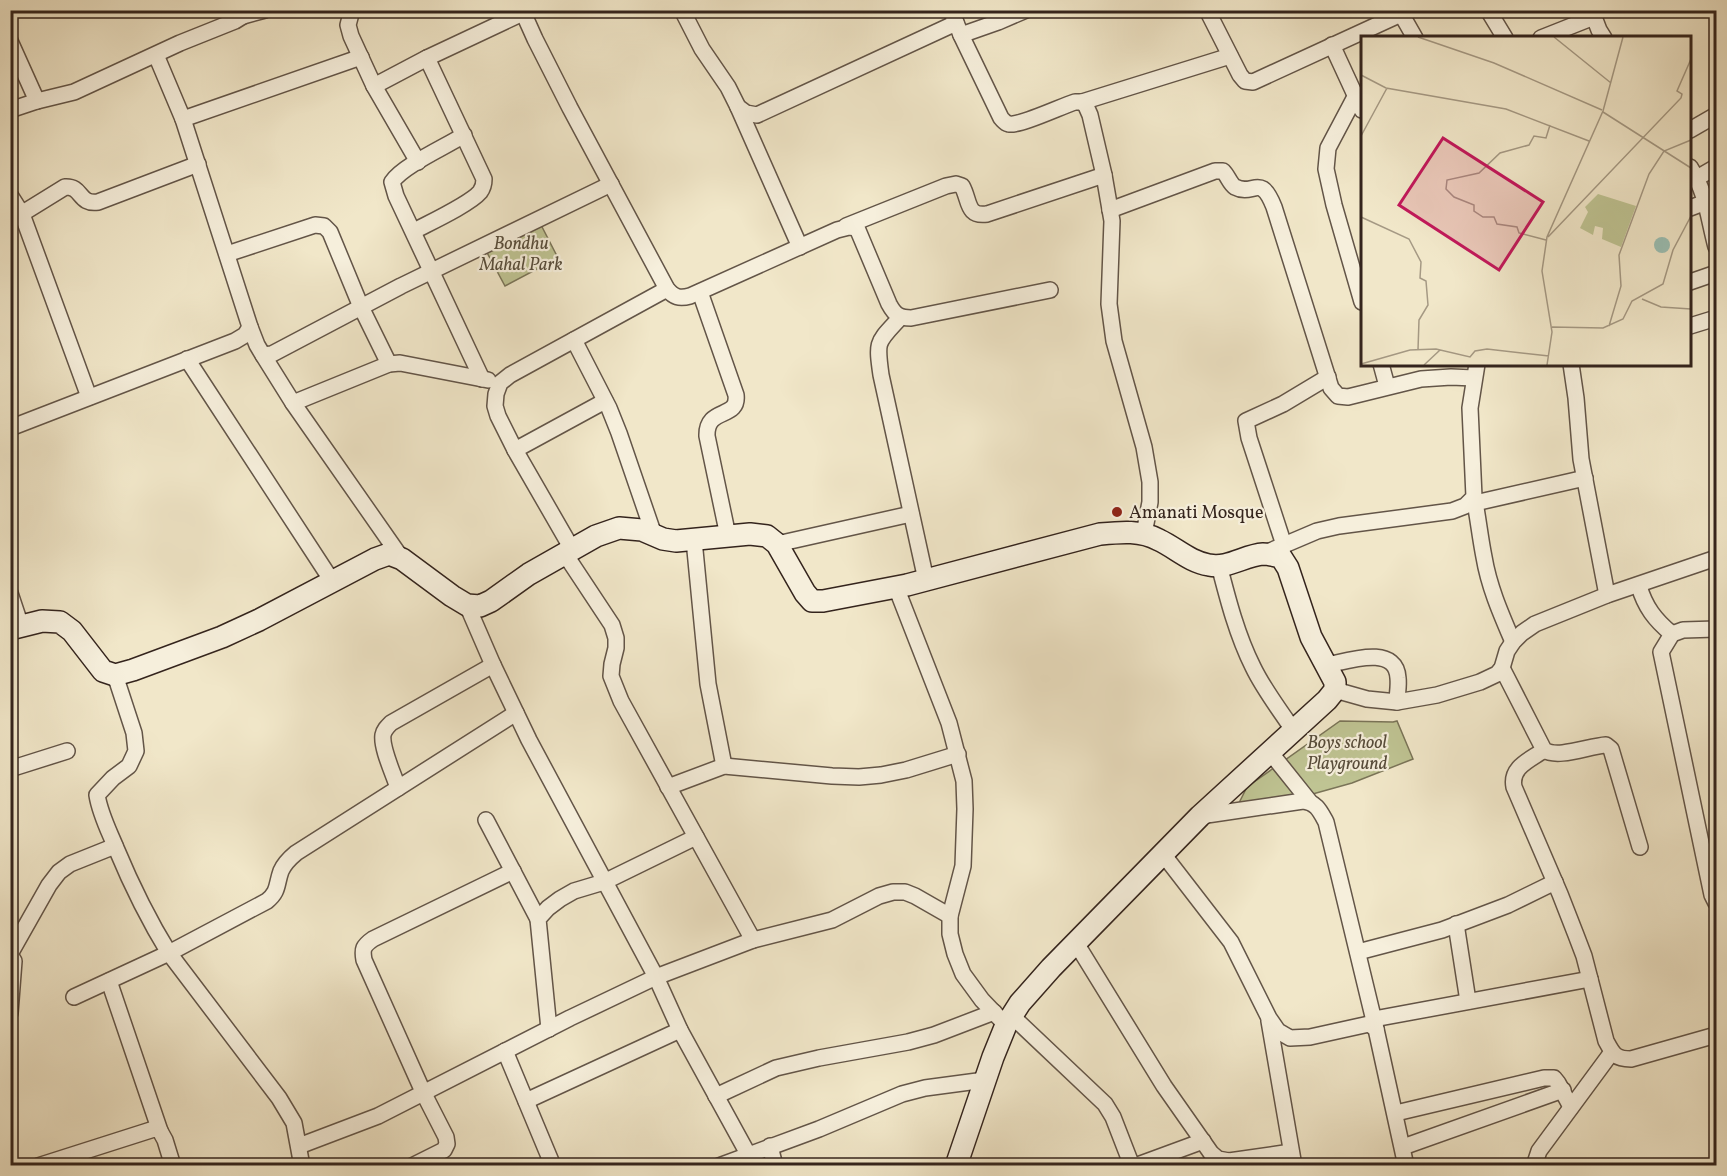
<svg xmlns="http://www.w3.org/2000/svg" width="1727" height="1176" font-family="Vollkorn,serif">
  <style>
    .green { fill: #bfc493; stroke: #7a7458; stroke-width: 1.5 }
    .lines { fill: none; stroke-linecap: round; stroke-linejoin: round }
    .street-casing { stroke: #635548; stroke-width: 18 }
    .secondary-casing { stroke: #34241d; stroke-width: 24 }
    .street { stroke: #f6efdc; stroke-width: 15 }
    .secondary { stroke: #f6efdc; stroke-width: 21 }
    .poi-dot { fill: #8f2418; stroke: #f6efdc; stroke-width: 2 }
    .labels { text-anchor: middle; stroke-width: 4.5; stroke-linejoin: round; paint-order: stroke }
    .park-label { font-size: 18px; font-style: italic; fill: #574c3a; stroke: #f6efdc }
    .poi-label { font-size: 18px; fill: #34241d; stroke: #f6efdc; text-anchor: start }
    .inset-road { fill: none; stroke: #a59984; stroke-width: 1.5 }
    .view { fill: #c2185b; fill-opacity: 0.15; stroke: #c2185b; stroke-width: 3 }
    .inset-edge { fill: none; stroke: #34241d; stroke-width: 3 }
  </style>
  <rect width="100%" height="100%" fill="#f1e7c9"/>
  <filter id="stains"><feTurbulence type="fractalNoise" baseFrequency=".00333" numOctaves="4"/><feColorMatrix values="0 0 0 0 .2 0 0 0 0 .09 0 0 0 0 .02 0 0 0 .5 -.17"/></filter>
  <radialGradient id="worn" r=".72"><stop offset=".6" stop-color="#630" stop-opacity="0"/><stop offset="1" stop-color="#630" stop-opacity=".3"/></radialGradient>
  <!-- green -->
  <g class="green">
    <polygon points="539,221 558,258 505,286 484,247"/>
    <polygon points="1340,721 1393,722 1397,721 1413,759 1352,783 1302,797 1239,803 1247,787"/>
  </g>
  <g class="lines">
    <!-- street casing -->
    <g class="street-casing">
      <g id="street">
        <polyline points="352,10 348,25 351,36 374,86 418,162"/>
        <path d="M522,10l13,29 35,69 97,181c7,8 12,10 23,7l147,-66 12,-3 8,1 32,76c6,11 10,14 22,14l139,-28"/>
        <polyline points="682,10 702,49 728,87 738,107 746,113 757,115 956,23"/>
        <path d="M951,10l10,25 40,83c3,3 4,5 8,6 11,2 53,-18 66,-22h7l4,4 4,9 14,60 8,46 -3,83 5,37 30,106 6,35v20l-6,32"/>
        <polyline points="1207,10 1240,75 1245,81 1253,82 1401,14"/>
        <polyline points="1399,10 1415,38"/>
        <polyline points="1488,10 1505,38"/>
        <polyline points="1597,10 1594,17 1599,30 1604,38"/>
        <polyline points="243,16 265,10"/>
        <polyline points="961,35 998,22 1026,10"/>
        <polyline points="1541,38 1594,17"/>
        <polyline points="10,41 37,101"/>
        <polyline points="1332,45 1362,110"/>
        <polyline points="374,86 427,58 529,10"/>
        <polyline points="1356,95 1328,148 1326,169 1334,205 1362,302"/>
        <polyline points="1082,102 1230,56"/>
        <polyline points="738,107 800,247"/>
        <polyline points="10,110 37,101 74,92 180,43 235,21 243,16 246,10"/>
        <polyline points="183,119 361,57"/>
        <polyline points="1690,130 1716,115"/>
        <path d="M464,135c-17,11 -62,31 -72,47l4,14 86,183"/>
        <path d="M1690,167c17,27 18,50 26,80"/>
        <polyline points="1697,178 1716,167"/>
        <polyline points="10,195 22,214 89,397"/>
        <polyline points="1690,208 1706,202"/>
        <path d="M1110,210l105,-39h8c5,5 7,13 12,16 19,10 25,-15 39,20l57,181 7,8 10,1 73,-18 30,-2 23,1"/>
        <path d="M10,221l55,-34c18,-1 13,18 33,15l100,-38"/>
        <path d="M846,226l100,-40 10,-2 6,2c8,14 4,31 25,28l117,-39"/>
        <path d="M414,231c15,-8 56,-27 66,-39 3,-4 4,-8 4,-13l-57,-121"/>
        <polyline points="227,254 315,225 324,226 330,232 361,307 389,364"/>
        <polyline points="1690,282 1716,273"/>
        <path d="M700,292l36,103c3,25 -30,11 -29,41l21,100"/>
        <path d="M900,318c-23,25 -24,22 -19,57l45,205"/>
        <polyline points="1690,326 1716,318"/>
        <polyline points="250,327 257,345 263,355 272,354 401,286 611,184"/>
        <polyline points="574,340 609,408 619,433 654,535"/>
        <polyline points="263,355 293,403 402,559"/>
        <polyline points="187,359 332,581"/>
        <polyline points="1381,364 1387,386"/>
        <polyline points="1571,364 1576,398 1581,459 1607,595"/>
        <polyline points="293,403 389,364 400,363 488,380"/>
        <polyline points="10,428 235,341 245,335 250,327 183,119 156,55"/>
        <polyline points="515,450 605,401"/>
        <path d="M1474,497c4,20 6,40 10,60 5,30 17,57 29,85"/>
        <polyline points="1475,503 1585,478"/>
        <polyline points="694,540 708,684 724,766"/>
        <polyline points="777,544 911,514"/>
        <polyline points="1284,545 1249,438 1246,421 1283,404 1328,377"/>
        <polyline points="572,549 515,450 498,416 495,406 496,394 500,383 510,375 667,289"/>
        <polyline points="565,554 612,625 616,638 616,648 612,664 611,676 621,701 753,940"/>
        <polyline points="1263,554 1317,531 1339,526 1452,511 1465,506 1474,497 1470,408 1477,364"/>
        <path d="M1219,565c9,35 18,70 34,102 11,23 27,43 40,63"/>
        <path d="M1639,586c6,21 16,34 33,48"/>
        <polyline points="896,587 949,723 964,781 965,809 963,866 950,916 950,934 955,954 963,974 982,1000 1006,1025"/>
        <polyline points="10,593 21,626"/>
        <polyline points="467,605 493,665 529,740 656,977 680,1030 748,1154"/>
        <polyline points="1716,629 1683,630 1672,634 1661,652 1712,895 1716,903"/>
        <path d="M1327,665c21,-4 69,-21 71,13 1,8 -1,16 -1,24"/>
        <path d="M1502,668l42,82c14,9 45,-4 62,-5l5,4 29,98"/>
        <path d="M115,675l19,58 2,18 -7,15 -16,12 -16,17c3,19 12,36 19,53 15,36 32,71 53,105l110,145 15,25 8,43"/>
        <polyline points="1335,690 1367,699 1397,702 1437,695 1480,682 1497,674 1502,668 1507,651 1513,642 1522,633 1535,624 1607,595 1716,558"/>
        <path d="M1544,750c-14,10 -34,17 -30,37l46,107 16,41 8,21 22,85c7,13 9,18 25,18l85,-24"/>
        <polyline points="1270,752 1310,802"/>
        <polyline points="10,769 67,751"/>
        <polyline points="668,787 724,766 832,776 859,777 881,775 906,770 958,754"/>
        <path d="M398,788c-4,-13 -17,-40 -15,-53 1,-5 4,-8 8,-12l102,-58"/>
        <path d="M1200,816l103,-15c13,1 17,10 23,21l50,207"/>
        <polyline points="486,820 538,919"/>
        <polyline points="1163,854 1231,942 1269,1018 1278,1031 1290,1038 1310,1037 1369,1024 1376,1029 1406,1166"/>
        <polyline points="1456,924 1468,1001"/>
        <polyline points="1076,943 1164,1086 1211,1153 1218,1159 1229,1161 1291,1152"/>
        <polyline points="1358,952 1442,930 1508,905 1555,882"/>
        <polyline points="10,954 49,885 59,872 70,864 115,846"/>
        <polyline points="10,955 14,961 10,1013"/>
        <polyline points="109,981 160,1131"/>
        <path d="M74,997l95,-44 98,-52c12,-10 9,-16 14,-30 3,-7 9,-13 15,-18l220,-140"/>
        <polyline points="1012,1016 1105,1104 1113,1117 1132,1166"/>
        <polyline points="1374,1019 1590,979"/>
        <polyline points="1269,1021 1294,1166"/>
        <polyline points="549,1029 538,919 548,908 560,899 574,891 604,882 696,837"/>
        <polyline points="505,1051 553,1166"/>
        <polyline points="716,1096 776,1068 819,1058 908,1042 934,1035 994,1012"/>
        <polyline points="526,1101 680,1030"/>
        <polyline points="1396,1113 1544,1078 1554,1078 1558,1083 1571,1107"/>
        <polyline points="299,1146 378,1116 570,1018 656,977 753,940 832,920 879,896 893,892 905,892 915,896 950,916"/>
        <polyline points="770,1146 775,1166"/>
        <polyline points="1403,1147 1563,1090"/>
        <polyline points="38,1166 154,1129 160,1131 165,1140 173,1166"/>
        <path d="M412,1166l32,-16 3,-6 -1,-7 -22,-43 -60,-134c-2,-11 -1,-14 9,-21l140,-68"/>
        <polyline points="719,1166 819,1129 902,1094 925,1088 985,1080"/>
        <polyline points="1135,1166 1203,1141"/>
        <polyline points="1534,1166 1539,1151 1612,1052"/>
      </g>
    </g>
    <!-- secondary casing -->
    <g class="secondary-casing">
      <path id="secondary" d="M10,629l32,-8 18,1 12,9 31,40 12,4 18,-5 89,-33 37,-17 116,-61 14,-5 13,5 50,37 15,9 13,1 11,-5 38,-27 67,-38 23,-8 23,2 21,9 13,2 74,-7 17,2 10,8 28,49 7,8h11l84,-16 193,-51c21,-2 41,-4 59,6 17,8 31,22 50,25 19,4 36,-10 54,-11 5,0 13,2 18,3l7,11 23,69 24,45v8l-8,10 -127,116 -149,152 -31,35 -14,22 -13,32 -37,109"/>
    </g>
    <!-- street -->
    <use href="#street" class="street"/>
    <!-- secondary -->
    <use href="#secondary" class="secondary"/>
  </g>
  <!-- markers -->
  <circle class="poi-dot" cx="1117" cy="512" r="6"/>
  <g class="labels">
    <!-- park labels -->
    <g class="park-label">
      <text x="521" y="249">Bondhu<tspan x="521" dy="21">Mahal Park</tspan></text>
      <text x="1347" y="748">Boys school<tspan x="1347" dy="21">Playground</tspan></text>
    </g>
    <!-- poi labels -->
    <g class="poi-label">
      <text x="1129" y="518">Amanati Mosque</text>
    </g>
  </g>
  <!-- overview -->
  <g transform="translate(1361 36)">
    <rect width="330" height="330" fill="#f1e7c9"/>
    <path d="M237,158l38,12 -15,41 -19,-8 1,-11 -8,-2 -2,9 -13,-7 8,-16 -3,-5z" fill="#bfc493"/>
    <path d="M293 209a8 8 0 1 1 16 0a8 8 0 1 1-16 0Z" fill="#9bc0b5"/>
    <path class="inset-road" d="M57,1l76,26 108,47M193,1l57,46M0,39l25,13 120,21 83,32M242,76l88,56M0,100l26,-48M0,181l48,22 12,23 -1,16 6,3 2,24 -9,15 -1,30M187,201l133,-139 1,-4 -5,-3 14,-32M185,204l-27,-7 -2,-6 -20,-3 -3,-7h-11l-9,-6v-6l-20,-8 -8,-8 1,-9 32,-7 21,-20 29,-8 5,-9 12,2 4,-13M281,263l19,8 30,2M248,290l12,-40 -2,-31 30,-81 15,-23 27,-11M191,291l51,1 20,-9 9,-18 31,-17 10,-34 18,-34M0,328l49,-14 26,-1 34,8 5,-6 12,-2 62,7M63,329l16,-15M186,329l5,-33 -10,-61 5,-34 56,-126 20,-74"/>
    <path class="view" d="M82,102l100,64 -44,68 -100,-65z"/>
    <rect width="330" height="330" class="inset-edge"/>
  </g>
  <!-- margin -->
  <rect width="1727" height="1176" fill="none" stroke="#f1e7c9" stroke-width="36"/>
  <rect x="12" y="12" width="1703" height="1152" fill="none" stroke="#34241d" stroke-width="3"/>
  <rect x="18" y="18" width="1691" height="1140" fill="none" stroke="#34241d" stroke-width="1.5"/>
  <rect width="100%" height="100%" filter="url(#stains)"/>
  <rect width="100%" height="100%" fill="url(#worn)"/>
</svg>
